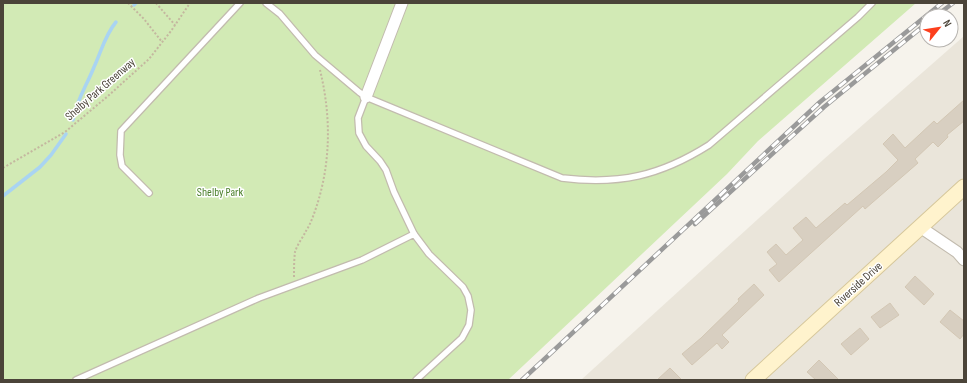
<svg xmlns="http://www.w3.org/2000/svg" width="967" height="383" font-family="'Sofia Sans Condensed',sans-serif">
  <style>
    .residential { fill: #eae5da }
    .green { fill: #d2eab5 }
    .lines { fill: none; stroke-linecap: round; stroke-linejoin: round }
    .stream { stroke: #a9d4f2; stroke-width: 3.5 }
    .building { fill: #d8cfc1; stroke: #d3c7b4 }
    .lane-casing { stroke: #c2bbae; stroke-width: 8 }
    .street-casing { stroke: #c2bbae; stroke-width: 13 }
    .secondary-casing { stroke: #d6c79b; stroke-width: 17 }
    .path { stroke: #c4b79f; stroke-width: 2; stroke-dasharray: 2 2; stroke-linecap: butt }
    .lane { stroke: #fff; stroke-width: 5.5 }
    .street { stroke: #fff; stroke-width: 11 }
    .secondary { stroke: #fff3cd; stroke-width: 15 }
    .rail-casing { stroke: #9a9a9a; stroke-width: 4.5 }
    .rail { stroke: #fff; stroke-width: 3; stroke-dasharray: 9; stroke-linecap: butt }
    .labels { text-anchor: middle; stroke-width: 3; stroke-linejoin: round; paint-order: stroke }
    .street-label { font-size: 12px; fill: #4b4439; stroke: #fff }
    .park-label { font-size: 12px; fill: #4a7f2a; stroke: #fff }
  </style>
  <rect width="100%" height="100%" fill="#f6f3ec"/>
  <!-- residential -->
  <polygon class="residential" points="964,36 964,380 581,380 824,159"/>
  <!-- green -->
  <polygon class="green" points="3,3 916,3 758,141 727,174 508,380 3,380"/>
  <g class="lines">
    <!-- stream -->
    <g class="stream">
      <polyline points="134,5 136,3"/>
      <path d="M73,120c3,-19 14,-35 21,-53 7,-15 11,-32 22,-45"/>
      <polyline points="3,196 40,167 51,155 66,134"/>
    </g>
  </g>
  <!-- building -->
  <g class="building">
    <polygon points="964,100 964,121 947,135 948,137 938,147 933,142 915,159 918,163 865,209 863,206 779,282 769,270 777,264 767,252 776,244 786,255 803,240 793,228 806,217 816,228 845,203 847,205 886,172 898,160 883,144 893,134 905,148 934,121 937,124"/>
    <polygon points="915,276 934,294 924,305 905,287"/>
    <polygon points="754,284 764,295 722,335 729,342 722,349 717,343 692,365 682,354 701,338 739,301 738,299"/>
    <polygon points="890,303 899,315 880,328 871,317"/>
    <polygon points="950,310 964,321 964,334 960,339 940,322"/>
    <polygon points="860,328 869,339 851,355 841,344"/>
    <polygon points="819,360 839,380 816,380 807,372"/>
    <polygon points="670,368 682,380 657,380"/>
  </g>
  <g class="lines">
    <!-- lane casing -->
    <g class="lane-casing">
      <g id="lane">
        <path d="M266,3l14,11 35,41 44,37 7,5 196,81c57,7 98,-2 147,-33l149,-128 14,-14"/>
        <polyline points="366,97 358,118 359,133 366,146 380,161 386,170 394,192 414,234"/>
        <polyline points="149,193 122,166 120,155 121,131 240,3"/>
        <polyline points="76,380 259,298 362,260 414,234 429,254 463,287 468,296 471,310 469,325 462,338 416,380"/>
      </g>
    </g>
    <!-- street casing -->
    <g class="street-casing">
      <g id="street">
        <polyline points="366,97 402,3"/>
        <polyline points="920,227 957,252 964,260"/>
      </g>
    </g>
    <!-- secondary casing -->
    <g class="secondary-casing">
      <polyline id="secondary" points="753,380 964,187"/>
    </g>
    <!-- path -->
    <g class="path">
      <polyline points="128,3 144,19 162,42"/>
      <polyline points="156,3 175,25"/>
      <polyline points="3,168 65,132 108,96 149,59 171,31 190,3"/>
      <path d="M294,277c0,-8 0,-17 1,-25 2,-7 8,-15 11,-21 5,-8 8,-17 11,-26 14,-44 14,-90 3,-135"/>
    </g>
    <!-- lane -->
    <use href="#lane" class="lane"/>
    <!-- street -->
    <use href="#street" class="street"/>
    <!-- secondary -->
    <use href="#secondary" class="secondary"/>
    <!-- rail casing -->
    <g class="rail-casing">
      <g id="rail">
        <polyline points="936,16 953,3"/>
        <polyline points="695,224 824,107 927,23"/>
        <polyline points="522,380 820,102 942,3"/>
      </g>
    </g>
    <!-- rail -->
    <use href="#rail" class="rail"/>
  </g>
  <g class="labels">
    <!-- street labels -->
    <g class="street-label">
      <text transform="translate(100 89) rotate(-41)" y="4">Shelby Park Greenway</text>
      <text transform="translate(858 284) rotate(-42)" y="4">Riverside Drive</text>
    </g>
    <!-- park labels -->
    <g class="park-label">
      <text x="220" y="196">Shelby Park</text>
    </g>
  </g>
  <!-- border -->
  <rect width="967" height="383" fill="none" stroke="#4b4439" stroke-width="8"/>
  <!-- north arrow -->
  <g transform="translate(939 28) rotate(60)"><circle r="19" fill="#ffffff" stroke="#b7b4b0"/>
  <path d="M0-3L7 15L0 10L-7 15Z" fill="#fc3f1d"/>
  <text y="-6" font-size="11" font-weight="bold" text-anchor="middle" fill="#4b4439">N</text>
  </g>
</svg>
